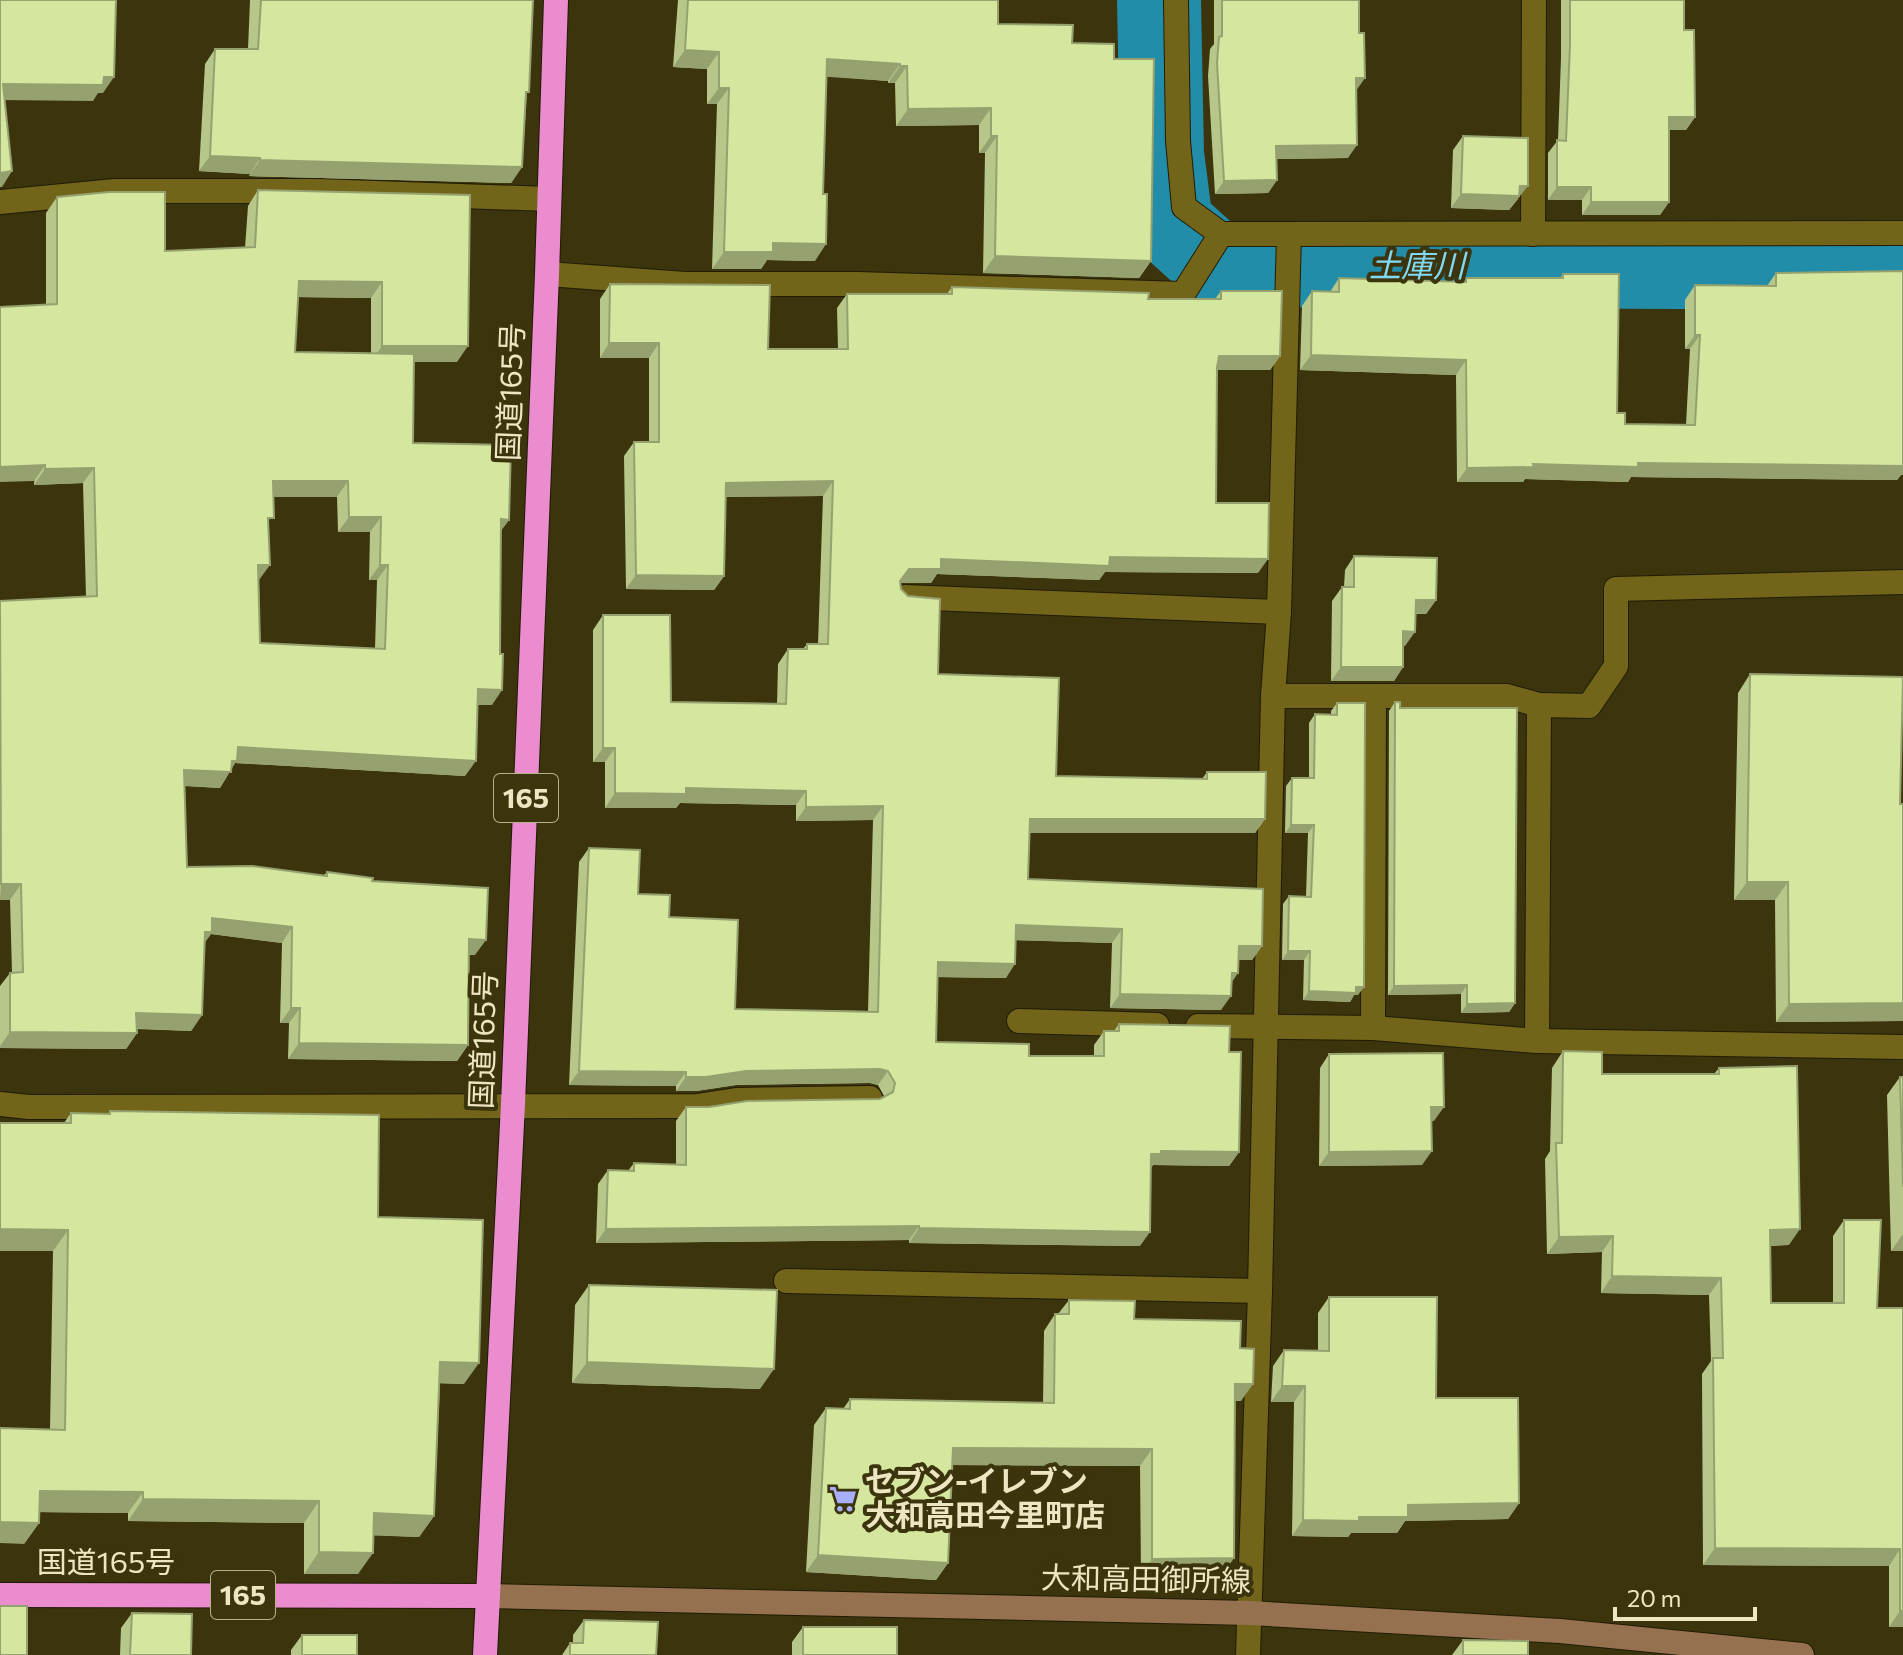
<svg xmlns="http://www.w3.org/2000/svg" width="1903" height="1655" font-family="Commissioner,'Noto Sans JP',sans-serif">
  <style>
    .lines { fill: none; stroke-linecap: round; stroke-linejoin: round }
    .river { stroke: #228da8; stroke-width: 84 }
    .street-casing { stroke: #201c06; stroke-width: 26 }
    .secondary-casing { stroke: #201c06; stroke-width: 26 }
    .highway-casing { stroke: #201c06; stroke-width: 26 }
    .street { stroke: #726519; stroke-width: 24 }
    .secondary { stroke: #96714f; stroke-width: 24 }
    .highway { stroke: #eb8cce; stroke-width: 24 }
    .wall { fill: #b7c689; fill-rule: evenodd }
    .shaded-wall { fill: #95a16f }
    .building { fill: #d5e69f; stroke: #95a16f; stroke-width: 2; fill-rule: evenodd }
    .labels { text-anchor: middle; stroke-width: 8; stroke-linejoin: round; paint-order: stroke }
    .shield { fill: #3b340d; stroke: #b7b18c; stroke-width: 2 }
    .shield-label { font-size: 28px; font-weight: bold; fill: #ece6c3 }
    .street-label { font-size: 30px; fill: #ece6c3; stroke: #3b340d }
    .poi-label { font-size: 30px; font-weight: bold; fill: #ece6c3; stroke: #3b340d; text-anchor: start }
    .water-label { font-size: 32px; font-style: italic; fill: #81d9f4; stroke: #3b340d }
  </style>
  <rect width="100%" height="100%" fill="#3b340d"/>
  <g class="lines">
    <!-- river -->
    <polyline class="river" points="1159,0 1162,154 1171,224 1216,265 1903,268"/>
    <!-- street casing -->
    <g class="street-casing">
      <g id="street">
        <polyline points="1176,0 1178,141 1184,207 1221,234 1903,233"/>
        <polyline points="0,202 115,191 318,191 548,199"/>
        <polyline points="1533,234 1534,0"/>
        <polyline points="547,274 685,284 858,284 1183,294 1221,234"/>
        <polyline points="905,597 1279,612"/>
        <polyline points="1273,696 1507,696 1539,705 1537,1041"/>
        <polyline points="1539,705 1589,706 1616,666 1616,589 1903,582"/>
        <polyline points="1019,1021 1157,1025"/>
        <polyline points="1198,1026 1373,1028 1537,1041 1903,1047"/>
        <polyline points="1373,1028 1374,696"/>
        <polyline points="0,1104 29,1107 697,1106 736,1100 870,1098"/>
        <polyline points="786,1281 1260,1291"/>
        <polyline points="1248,1655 1260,1291 1273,696 1279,612 1289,234"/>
      </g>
    </g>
    <!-- secondary casing -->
    <g class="secondary-casing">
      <polyline id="secondary" points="486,1596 1250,1613 1560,1631 1802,1655"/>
    </g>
    <!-- highway casing -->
    <g class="highway-casing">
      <g id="highway">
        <polyline points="0,1595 486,1596"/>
        <polyline points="485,1655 513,1104 547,274 556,0"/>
      </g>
    </g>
    <!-- street -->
    <use href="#street" class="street"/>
    <!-- secondary -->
    <use href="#secondary" class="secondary"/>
    <!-- highway -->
    <use href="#highway" class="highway"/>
  </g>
  <!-- wall -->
  <g class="wall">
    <polygon points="250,0 533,0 522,167 511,183 249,176 250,174 199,171 205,64 215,49 248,49"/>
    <polygon points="678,0 998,0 998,24 1072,43 1114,59 1151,261 1139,278 983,273 985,153 979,153 979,125 896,126 895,83 888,83 888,81 826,76 815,261 767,260 761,269 712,269 717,104 707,104 707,69 673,67"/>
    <polygon points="1214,0 1359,0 1356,91 1348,158 1276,159 1277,180 1268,193 1215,194 1208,76 1210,49 1214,44"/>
    <polygon points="1561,0 1684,0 1684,30 1695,117 1686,130 1669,130 1669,202 1660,215 1582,215 1582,200 1548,200 1548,153 1558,140 1561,58"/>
    <polygon points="1463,136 1518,200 1517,200 1509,210 1451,208 1453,150"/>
    <path d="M258,190l212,5 -13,167h-43l-1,81 96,77 -8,10 -9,175h-14l-13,71 -230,-13 -15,25 -36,-2 3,81 137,8 3,-3 45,9 103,74h-6l-1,90 -11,16 -169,-2 1,-36h-9l2,-80 -71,-9 -7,9 -2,72 -11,16 -54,-2v4l-11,16 -126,-1v-62l10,-13h2l-2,-73h-10v-299l86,-5 -3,-113 -49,2 12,-180v-92l11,-16 108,54 80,-3 3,-42zM298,297l73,1v55l-76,-1zM273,497h64l1,35h32l-1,48h8l-2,69 -115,-6 -1,-63z"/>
    <polygon points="1776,273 1901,475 1897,480 1631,477 1628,482 1525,479 1523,482 1457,482 1456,375 1300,370 1302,306 1312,291 1330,292 1339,278 1463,282 1466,278 1560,278 1563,274 1617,413 1625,424 1686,425 1690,349 1685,349 1685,300 1695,285 1767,286"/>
    <polygon points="610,284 768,349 838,349 837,308 847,294 947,294 952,287 1148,299 1215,299 1221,291 1280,356 1270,370 1217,370 1216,503 1258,573 1105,572 1099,580 937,574 931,583 900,583 901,589 938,674 1056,776 1202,779 1207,772 1265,819 1255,833 1029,833 1028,879 1262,946 1252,960 1239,960 1221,1010 1110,1008 1112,943 1016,940 1006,978 938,977 936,1042 1029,1056 1094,1056 1094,1045 1104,1031 1114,1031 1119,1024 1229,1052 1239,1152 1229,1166 1153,1165 1151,1168 1140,1246 909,1243 909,1240 596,1243 598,1184 608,1170 628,1171 634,1163 676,1165 676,1121 686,1107 880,1099 884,1096 878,1085 870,1083 736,1085 696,1091 676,1091 676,1086 569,1085 579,862 589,848 638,894 669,917 735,1009 868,1011 873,820 796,821 796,805 680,803 676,808 605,808 605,762 593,762 593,630 603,615 671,702 777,704 778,664 788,649 803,649 807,644 818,644 823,496 725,497 724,576 714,590 626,589 624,456 634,442 649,442 649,358 600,358 600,299"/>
    <polygon points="1354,556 1436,600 1426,614 1415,614 1405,646 1403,646 1403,667 1394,681 1331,681 1332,601 1342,587 1344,587 1345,570"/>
    <polygon points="1750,674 1900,804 1903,804 1903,1021 1776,1022 1775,900 1734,900 1738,693"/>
    <polygon points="1395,702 1400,708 1515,1003 1509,1012 1461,1013 1461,994 1388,995 1389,711"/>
    <polygon points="1337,703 1358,995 1354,995 1350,1002 1303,1000 1304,960 1282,960 1283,904 1289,896 1306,896 1308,833 1285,833 1286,786 1292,778 1309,778 1309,723 1315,714 1331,715 1331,711"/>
    <polygon points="1563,1051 1602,1074 1714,1074 1719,1068 1789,1245 1770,1246 1771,1303 1833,1303 1833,1236 1844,1220 1877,1308 1903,1308 1903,1627 1889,1627 1889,1566 1703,1565 1702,1374 1711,1361 1709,1295 1601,1293 1602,1252 1547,1254 1545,1159 1550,1151 1552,1068"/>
    <polygon points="1329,1054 1434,1121 1432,1121 1422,1165 1319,1166 1320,1068"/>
    <polygon points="1900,1077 1903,1077 1903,1251 1891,1251 1887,1095"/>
    <polygon points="110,1111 378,1217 464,1384 440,1383 434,1516 419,1537 373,1535 358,1574 304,1574 304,1523 128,1521 128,1513 40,1512 39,1523 24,1544 50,1430 53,1251 0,1251 0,1123 64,1123 71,1113 108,1114"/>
    <polygon points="589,1285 760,1389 572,1383 575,1305"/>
    <polygon points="1329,1297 1436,1398 1519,1503 1508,1519 1405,1521 1397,1533 1351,1533 1348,1537 1292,1536 1294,1402 1271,1402 1273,1366 1284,1350 1318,1351 1318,1313"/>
    <polygon points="1069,1300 1240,1348 1241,1401 1235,1401 1222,1576 1141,1576 1140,1466 953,1465 948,1563 936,1580 806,1572 814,1425 826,1408 843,1409 850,1399 1043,1403 1044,1331 1055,1314 1058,1314"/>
    <polygon points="132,1613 191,1655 120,1655 121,1628"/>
    <polygon points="584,1620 656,1655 562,1655 570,1643 573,1643 573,1635"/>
    <polygon points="803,1627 897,1655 792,1655 792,1642"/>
    <polygon points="302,1635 357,1655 291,1655 291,1650"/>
    <polygon points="1463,1640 1528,1655 1452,1655"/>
  </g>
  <!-- shaded-wall -->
  <g class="shaded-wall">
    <polygon points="685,50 719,52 707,69 673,67"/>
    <polygon points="827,59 900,64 888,81 815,76"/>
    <polygon points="900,66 907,66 895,83 888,83"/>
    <polygon points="104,77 114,77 103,93 98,93 93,101 0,100 3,84"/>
    <polygon points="1356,78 1365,78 1356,91"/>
    <polygon points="719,88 729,88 717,104 707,104"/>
    <polygon points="991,108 979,125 896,126 908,109"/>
    <polygon points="1669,117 1695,117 1686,130 1660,130"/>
    <polygon points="991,136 997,136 985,153 979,153"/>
    <polygon points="1357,145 1348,158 1267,159 1276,146"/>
    <polygon points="210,156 260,158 250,174 199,171"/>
    <polygon points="260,160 522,167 511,183 249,176"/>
    <polygon points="12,171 2,187 0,187 0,173"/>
    <polygon points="1277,180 1268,193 1215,194 1224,181"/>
    <polygon points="1520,186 1528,186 1509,210 1451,208 1461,194"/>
    <polygon points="1557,187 1591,187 1582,200 1548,200"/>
    <polygon points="1591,202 1669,202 1660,215 1582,215"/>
    <polygon points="773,243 826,244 815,261 767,260 761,269 712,269 724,252"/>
    <polygon points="995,256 1151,261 1139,278 983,273"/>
    <polygon points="299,281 382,282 371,298 288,297"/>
    <polygon points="1695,335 1700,335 1690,349 1685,349"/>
    <polygon points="609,343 659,343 649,358 600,358"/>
    <polygon points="382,346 468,346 457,362 371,362"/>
    <polygon points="1311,355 1466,360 1456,375 1300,370"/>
    <polygon points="1219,356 1280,356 1270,370 1209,370"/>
    <polygon points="1638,463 1903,466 1903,475 1901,475 1897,480 1631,477 1628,482 1525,479 1523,482 1457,482 1467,468 1533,464"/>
    <polygon points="45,465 34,481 0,482 0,467"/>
    <polygon points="94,468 83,483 34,485 45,469"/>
    <polygon points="273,481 348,481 337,497 262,497"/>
    <polygon points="833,481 823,496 716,497 726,483"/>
    <polygon points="349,517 381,517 370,532 338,532"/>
    <polygon points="501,519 509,520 498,535"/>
    <polygon points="1110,557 1268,559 1258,573 1105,572 1099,580 937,574 931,583 899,583 909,569 941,559"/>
    <polygon points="258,565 270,565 259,580"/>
    <polygon points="380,565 388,565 377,580 369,580"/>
    <polygon points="636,575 724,576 714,590 626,589"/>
    <polygon points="1416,600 1436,600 1426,614 1406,613"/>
    <polygon points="1403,631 1415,632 1405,646 1394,645"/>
    <polygon points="1341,667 1403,667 1394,681 1331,681"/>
    <polygon points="478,689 502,690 492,705 468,705"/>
    <polygon points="238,747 476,761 465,776 235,763 220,788 173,785 184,770"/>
    <polygon points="603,748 615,748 605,762 593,762"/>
    <polygon points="686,788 806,791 796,805 680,803 676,808 605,808 615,793"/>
    <polygon points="883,806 873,820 796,821 806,807"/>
    <polygon points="1030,819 1265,819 1255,833 1020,833"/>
    <polygon points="1291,825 1314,825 1308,833 1285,833"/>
    <polygon points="1747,882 1788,882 1775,900 1734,900"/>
    <polygon points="1,884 21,884 10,900 0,900"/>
    <polygon points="212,918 292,927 282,943 211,934 201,948 194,948"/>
    <polygon points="1016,925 1122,929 1112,943 1006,940"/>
    <polygon points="469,939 486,940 475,955 458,954"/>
    <polygon points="1239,946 1262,946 1252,960 1229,960"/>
    <polygon points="1288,951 1310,951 1304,960 1282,960"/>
    <polygon points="938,962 1015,964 1006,978 928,977"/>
    <polygon points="1232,973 1238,973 1228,988"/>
    <polygon points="1467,985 1461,994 1388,995 1394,986"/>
    <polygon points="1356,987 1364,987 1358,995 1354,995 1350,1002 1303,1000 1309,991"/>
    <polygon points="1120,994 1231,996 1221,1010 1110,1008"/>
    <polygon points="1515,1003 1509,1012 1461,1013 1467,1004"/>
    <polygon points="1903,1003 1903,1021 1776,1022 1789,1004"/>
    <polygon points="291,1008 300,1008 289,1023 280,1023"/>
    <polygon points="136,1013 202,1015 191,1031 126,1028"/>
    <polygon points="10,1032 137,1033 126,1049 0,1048 0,1046"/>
    <polygon points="299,1043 468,1045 457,1061 288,1059"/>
    <polygon points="880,1069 888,1071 878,1085 870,1083 736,1085 696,1091 676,1091 686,1077 746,1071"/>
    <polygon points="579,1071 686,1072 676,1086 569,1085"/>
    <polygon points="1431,1107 1444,1107 1434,1121 1422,1121"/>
    <polygon points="1161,1151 1239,1152 1229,1166 1153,1165 1151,1168 1151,1154"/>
    <polygon points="1432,1151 1422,1165 1319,1166 1329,1152"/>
    <polygon points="919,1226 909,1240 596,1243 606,1229"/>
    <polygon points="919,1228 1150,1232 1140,1246 909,1243"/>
    <polygon points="0,1229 68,1230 53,1251 0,1251"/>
    <polygon points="1800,1229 1789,1245 1759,1246 1770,1230"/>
    <polygon points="1903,1234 1903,1251 1891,1251"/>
    <polygon points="1613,1236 1602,1252 1547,1254 1559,1237"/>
    <polygon points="1612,1276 1721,1278 1709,1295 1601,1293"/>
    <polygon points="440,1362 479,1363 464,1384 425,1383"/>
    <polygon points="587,1362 774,1369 760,1389 572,1383"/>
    <polygon points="1235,1384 1253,1384 1241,1401 1223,1401"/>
    <polygon points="1282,1386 1305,1386 1294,1402 1271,1402"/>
    <polygon points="953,1448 1152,1449 1140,1466 941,1465"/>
    <polygon points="40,1491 143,1492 128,1513 25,1512"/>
    <polygon points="143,1499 319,1501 304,1523 128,1521"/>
    <polygon points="1519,1503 1508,1519 1405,1521 1397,1533 1351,1533 1348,1537 1292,1536 1303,1520 1359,1517 1408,1505"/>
    <polygon points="374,1513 434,1516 419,1537 359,1535"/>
    <polygon points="0,1522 39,1523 24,1544 0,1543"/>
    <polygon points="1715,1548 1900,1549 1889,1566 1703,1565"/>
    <polygon points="319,1552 373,1553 358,1574 304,1574"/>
    <polygon points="818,1555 948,1563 936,1580 806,1572"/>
    <polygon points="1234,1558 1222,1576 1141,1576 1152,1559"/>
    <polygon points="1900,1611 1903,1611 1903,1627 1889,1627"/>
  </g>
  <!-- building -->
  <g class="building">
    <polygon points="0,0 116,0 114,77 104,77 103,85 3,84 12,171 0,173"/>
    <polygon points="261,0 533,0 529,92 526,92 522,167 260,160 260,158 210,156 215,49 258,49"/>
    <polygon points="688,0 998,0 998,24 1073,25 1072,43 1114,44 1114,59 1154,59 1151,261 995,256 997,136 991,136 991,108 908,109 907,66 900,66 900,64 827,59 823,194 827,194 826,244 773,243 773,252 724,252 729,88 719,88 719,52 685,50"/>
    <polygon points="1222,0 1359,0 1359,33 1364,33 1365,78 1356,78 1357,145 1276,146 1277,180 1224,181 1217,63 1219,37 1222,36"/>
    <polygon points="1570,0 1684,0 1684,30 1694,30 1695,117 1669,117 1669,202 1591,202 1591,187 1557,187 1557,140 1566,141 1570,45"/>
    <polygon points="1463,136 1528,138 1528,186 1520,186 1519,196 1461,194"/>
    <path d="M258,190l212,5 -2,151h-86v-64l-83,-1 -4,71 119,2 -1,89 98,2 -2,75 -8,-1 -1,135h3l-1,36 -24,-1 -2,72 -238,-14 -1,14h-5l-1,11 -47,-2 3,97 65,-1 75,10v-4l46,6 -1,3 116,7 -2,52 -17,-1 -1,106 -169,-2 1,-35h-9l1,-81 -80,-9v14h-7l-3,83 -66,-2 1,20 -127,-1v-59l13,-1 -2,-88h-20l-1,-283 97,-5 -3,-128 -49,1v-4l-45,2v-160l57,-3v-107l52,-5h56v59l90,-4zM273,481h75l1,36h32l-1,48h8l-3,84 -125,-6 -2,-78h12l-2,-47h6z"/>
    <polygon points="1903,271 1903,466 1638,463 1638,467 1533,464 1534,467 1467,468 1466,360 1311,355 1312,291 1339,292 1339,278 1466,282 1466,278 1563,278 1563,274 1619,274 1617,413 1625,413 1625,424 1695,425 1700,335 1695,335 1695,285 1776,286 1776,273"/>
    <polygon points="610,284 770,285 768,349 848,349 847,294 952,294 952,287 1149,293 1148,299 1221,299 1221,291 1282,291 1280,356 1219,356 1217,367 1216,503 1269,503 1268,559 1110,557 1109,566 941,559 941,569 909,569 900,581 901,589 908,596 940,599 938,674 1059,678 1056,776 1207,779 1207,772 1266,772 1265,819 1030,819 1028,879 1263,889 1262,946 1239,946 1238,973 1232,973 1231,996 1120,994 1122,929 1016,925 1015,964 938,962 936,1042 1029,1044 1029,1056 1104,1056 1104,1031 1119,1031 1119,1024 1230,1026 1229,1052 1241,1052 1239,1152 1161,1151 1161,1154 1151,1154 1150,1232 919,1228 919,1226 606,1229 608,1170 634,1171 634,1163 686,1165 686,1107 709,1107 747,1101 880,1099 893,1092 895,1083 888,1071 880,1069 746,1071 706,1077 686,1077 686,1072 579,1071 589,848 640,850 638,894 670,895 669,917 738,920 735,1009 878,1012 883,806 806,807 806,791 686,788 686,794 615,793 615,748 603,748 603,615 670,615 671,702 786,704 788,649 807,649 807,644 828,644 833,481 726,483 724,576 636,575 634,442 659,442 659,343 609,343"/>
    <polygon points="1354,556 1437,558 1436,600 1416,600 1415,632 1403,631 1403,667 1341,667 1342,587 1354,587"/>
    <polygon points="1750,674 1903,677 1900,804 1903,804 1903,1003 1789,1004 1788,882 1747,882"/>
    <polygon points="1395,702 1400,702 1400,708 1517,708 1515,1003 1467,1004 1467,985 1394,986"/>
    <polygon points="1337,703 1365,703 1364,987 1356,987 1356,993 1309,991 1310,951 1288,951 1289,896 1311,897 1314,825 1291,825 1292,778 1314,778 1315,714 1337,715"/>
    <polygon points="1563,1051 1602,1052 1602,1074 1719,1074 1719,1068 1797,1066 1800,1229 1770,1230 1771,1303 1844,1303 1844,1220 1881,1220 1877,1308 1903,1308 1903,1611 1900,1611 1900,1549 1715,1548 1713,1358 1723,1358 1721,1278 1612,1276 1613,1236 1559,1237 1556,1143 1562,1143"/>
    <polygon points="1443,1053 1444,1107 1431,1107 1432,1151 1329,1152 1329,1054"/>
    <polygon points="1900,1077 1903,1077 1903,1187"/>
    <polygon points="110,1111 379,1115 378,1217 483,1220 479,1363 440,1362 434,1516 374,1513 373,1553 319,1552 319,1501 143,1499 143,1492 40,1491 39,1523 0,1522 0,1428 65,1430 68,1230 0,1229 0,1123 71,1123 71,1113 110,1114"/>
    <polygon points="589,1285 777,1290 774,1369 587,1362"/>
    <polygon points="1329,1297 1437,1297 1436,1398 1518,1398 1519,1503 1408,1505 1408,1517 1359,1517 1359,1521 1303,1520 1305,1386 1282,1386 1284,1350 1329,1351"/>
    <polygon points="1069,1300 1135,1301 1134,1319 1241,1321 1240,1348 1254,1349 1253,1384 1235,1384 1234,1558 1152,1559 1152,1449 953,1448 948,1563 818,1555 826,1408 850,1409 850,1399 1054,1403 1055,1314 1069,1314"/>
    <rect x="0" y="1606" width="27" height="49"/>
    <polygon points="132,1613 192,1614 191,1655 130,1655"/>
    <polygon points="584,1620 658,1622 656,1655 570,1655 570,1643 583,1643"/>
    <rect x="803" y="1627" width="94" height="28"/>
    <rect x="302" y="1635" width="55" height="20"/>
    <polygon points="1463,1640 1528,1641 1528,1655 1463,1655"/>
  </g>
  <!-- icons -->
  <defs>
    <g id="supermarket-bare" transform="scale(2.16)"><path d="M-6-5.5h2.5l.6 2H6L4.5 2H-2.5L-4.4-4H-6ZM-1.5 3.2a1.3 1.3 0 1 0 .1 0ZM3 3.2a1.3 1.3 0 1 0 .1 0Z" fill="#a8b0fc" stroke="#3b340d" stroke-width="2.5" paint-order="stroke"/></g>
  </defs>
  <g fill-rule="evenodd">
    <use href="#supermarket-bare" x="843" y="1499"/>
  </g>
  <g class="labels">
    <!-- shield labels -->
    <g class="shield">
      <rect x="494" y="774" width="64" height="48" rx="6"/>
      <rect x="211" y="1571" width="64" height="48" rx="6"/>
    </g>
    <g class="shield-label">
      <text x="526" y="808">165</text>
      <text x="243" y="1605">165</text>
    </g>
    <!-- street labels -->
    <g class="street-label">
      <text transform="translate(511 392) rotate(-88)" y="10">国道165号</text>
      <text transform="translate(484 1040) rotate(-88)" y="10">国道165号</text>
      <text x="106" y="1573">国道165号</text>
      <text transform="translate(1146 1580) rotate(1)" y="10">大和高田御所線</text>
    </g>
    <!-- poi labels -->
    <g class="poi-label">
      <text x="865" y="1492">セブン-イレブン<tspan x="865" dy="34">大和高田今里町店</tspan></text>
    </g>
    <!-- water labels -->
    <g class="water-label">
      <text x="1417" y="277">土庫川</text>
    </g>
  </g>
  <!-- scale -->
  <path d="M1615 1607v12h140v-12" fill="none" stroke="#ece6c3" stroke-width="4"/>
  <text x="1627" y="1607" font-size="24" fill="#ece6c3" stroke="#3b340d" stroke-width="6" paint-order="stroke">20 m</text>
</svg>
